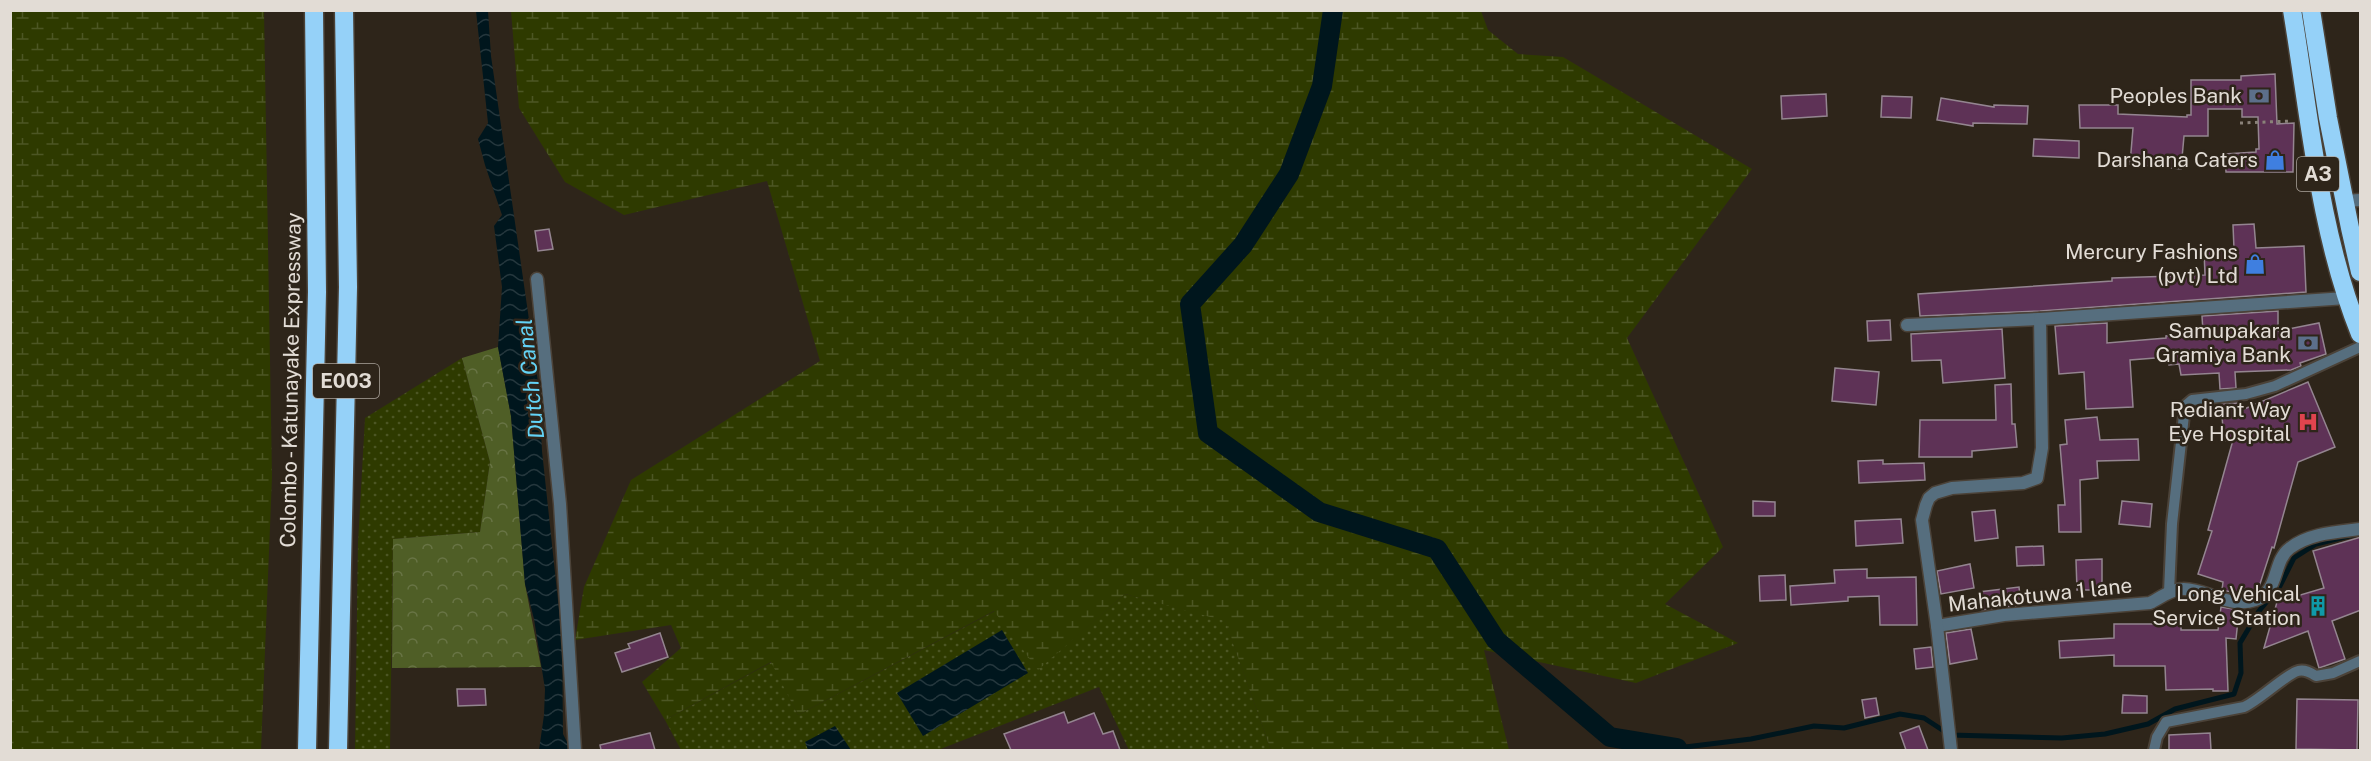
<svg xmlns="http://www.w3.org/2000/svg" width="2371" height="761" font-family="'Public Sans',sans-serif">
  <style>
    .grass { fill: url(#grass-dots) }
    .forest { fill: url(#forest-crowns) }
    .wetland { fill: url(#wetland-marsh) }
    .water { fill: url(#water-waves) }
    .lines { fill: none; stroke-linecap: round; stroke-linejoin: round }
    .stream { stroke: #00161d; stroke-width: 5 }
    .canal { stroke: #00161d; stroke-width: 20 }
    .building { fill: #5e3256; stroke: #948590; stroke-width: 1.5 }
    .lane-casing { stroke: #4b4238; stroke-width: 14 }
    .street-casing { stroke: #4b4238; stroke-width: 15 }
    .highway-casing { stroke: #4b4238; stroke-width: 21 }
    .path { stroke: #8a8279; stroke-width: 3; stroke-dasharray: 3 4.5; stroke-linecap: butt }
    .lane { stroke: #566e7e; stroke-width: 10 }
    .street { stroke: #566e7e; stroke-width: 12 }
    .highway { stroke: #95d1f8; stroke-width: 18 }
    .labels { text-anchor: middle; stroke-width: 5; stroke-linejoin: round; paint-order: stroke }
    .shield { fill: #2e251a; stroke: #aca59d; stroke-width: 1.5 }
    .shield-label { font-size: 20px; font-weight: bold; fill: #e2dcd5 }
    .poi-label { font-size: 21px; fill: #e2dcd5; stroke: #2e251a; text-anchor: end }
    .street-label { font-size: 21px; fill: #e2dcd5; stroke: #2e251a }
    .water-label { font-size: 22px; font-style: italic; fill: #63d3f6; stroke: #2e251a }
  </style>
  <defs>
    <pattern id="grass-dots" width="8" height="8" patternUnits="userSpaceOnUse" patternTransform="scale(1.5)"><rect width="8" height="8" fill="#2e3a00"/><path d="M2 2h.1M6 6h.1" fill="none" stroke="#4c5624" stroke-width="1.8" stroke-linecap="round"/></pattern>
    <pattern id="forest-crowns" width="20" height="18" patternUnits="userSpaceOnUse" patternTransform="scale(1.5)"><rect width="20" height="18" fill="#4f5e26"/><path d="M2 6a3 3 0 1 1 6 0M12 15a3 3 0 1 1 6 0" fill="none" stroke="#687445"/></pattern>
    <pattern id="wetland-marsh" width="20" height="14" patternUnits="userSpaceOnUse" patternTransform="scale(1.5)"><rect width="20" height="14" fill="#2e3a00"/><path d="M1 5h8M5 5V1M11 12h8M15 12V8" fill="none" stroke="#4c5624"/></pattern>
    <pattern id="water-waves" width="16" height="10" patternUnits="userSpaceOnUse" patternTransform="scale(1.5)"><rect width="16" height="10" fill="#00161d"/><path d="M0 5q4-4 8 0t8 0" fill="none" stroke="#25373d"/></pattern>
  </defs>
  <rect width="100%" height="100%" fill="#2e251a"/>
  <!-- grass -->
  <g class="grass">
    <polygon points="462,358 490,462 480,532 393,539 390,750 355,750 358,543 365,418"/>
    <polygon points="1125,594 1225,620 1271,750 1129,750 1099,687 938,750 681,750 665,720 772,662 798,715 995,611 1038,669"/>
  </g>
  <!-- forest -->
  <polygon class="forest" points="498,347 511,416 525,584 541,667 392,668 393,539 480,532 490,462 462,358"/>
  <!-- wetland -->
  <g class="wetland">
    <polygon points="10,11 264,11 272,477 261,750 11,750"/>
    <polygon points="511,11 1481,11 1488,30 1518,54 1563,57 1752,169 1627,338 1723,547 1665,604 1738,643 1636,683 1484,650 1509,750 1271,750 1225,621 1125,594 1038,670 994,611 798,715 771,662 665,720 642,682 681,648 671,625 575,640 584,587 631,480 820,361 767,181 624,215 565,182 519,108"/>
  </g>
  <!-- water -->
  <g class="water">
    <polygon points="476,11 488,11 491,56 539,389 542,451 562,638 563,734 571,750 539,750 544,715 545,689 534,619 525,584 511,416 498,347 502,287 494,226 502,215 485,165 478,139 488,123"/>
    <polygon points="1002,630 1028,673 923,736 897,693"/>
    <polygon points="835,726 851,750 808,750 805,742"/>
  </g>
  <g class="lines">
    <!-- stream -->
    <polyline class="stream" points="1677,748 1751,739 1814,726 1844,728 1900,714 1924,718 1950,735 2062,738 2105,734 2148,724 2175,709 2234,694 2241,673 2240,643 2259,611 2280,586 2294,558 2316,544 2353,535"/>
    <!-- canal -->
    <polyline class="canal" points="1333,10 1322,86 1289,174 1243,245 1190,304 1208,433 1319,512 1437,549 1496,640 1610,737 1677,748 1678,750"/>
  </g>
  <!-- building -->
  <g class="building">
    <polygon points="2275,74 2277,124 2294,123 2293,172 2226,172 2225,154 2256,152 2256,149 2259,149 2258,117 2242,117 2242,109 2208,109 2208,136 2184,136 2181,169 2130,164 2133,128 2080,128 2079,105 2118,105 2118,114 2187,117 2187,115 2191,115 2191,80 2241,80 2241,76"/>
    <polygon points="1826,94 1827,116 1782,119 1781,96"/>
    <polygon points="1882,96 1912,97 1911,118 1881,117"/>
    <polygon points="1941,98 1994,107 1994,105 2028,106 2027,124 1973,123 1973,126 1937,120"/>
    <polygon points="2034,139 2079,141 2079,158 2033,156"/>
    <polygon points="2254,224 2256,248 2304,246 2306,292 2040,311 1920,316 1918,294 2112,281 2112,278 2205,275 2204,251 2234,249 2233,225"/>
    <polygon points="549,229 553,249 538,251 535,231"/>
    <polygon points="2278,311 2278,331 2319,323 2326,354 2300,363 2301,366 2291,370 2235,372 2236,388 2220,389 2219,373 2181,375 2179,364 2169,365 2168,357 2130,360 2133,407 2086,409 2084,372 2059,374 2055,326 2107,323 2107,343 2166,338 2166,336 2203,332 2202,316"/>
    <polygon points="1890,320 1891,340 1868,341 1867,321"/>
    <polygon points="2002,329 2005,378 1943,383 1941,360 1912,361 1911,334"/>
    <polygon points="1835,368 1879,372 1876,405 1832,401"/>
    <polygon points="2308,382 2335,447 2298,462 2274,548 2272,547 2258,590 2253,592 2241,588 2241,594 2222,590 2223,582 2198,574 2212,531 2208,530 2233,440 2224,441 2221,404 2237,403 2237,412"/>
    <polygon points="2011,384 2012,424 2015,424 2017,447 1972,451 1972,457 1919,457 1920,420 1996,420 1995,385"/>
    <polygon points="2097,417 2100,440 2138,439 2139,460 2097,461 2098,478 2080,480 2081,532 2059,532 2058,505 2065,505 2060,445 2067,444 2065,420"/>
    <polygon points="1883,460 1883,464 1924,463 1925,480 1859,483 1858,461"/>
    <polygon points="1753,501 1775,502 1775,516 1753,516"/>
    <polygon points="2122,501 2152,504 2150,527 2119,524"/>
    <polygon points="1995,510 1998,538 1975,541 1972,512"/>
    <polygon points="1901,519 1903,543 1856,546 1855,521"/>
    <polygon points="2361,537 2361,610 2332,621 2345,659 2319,668 2308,631 2264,648 2277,602 2324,588 2313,551"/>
    <polygon points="2043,546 2044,565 2017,566 2016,547"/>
    <polygon points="2102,559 2102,590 2077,590 2076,560"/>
    <polygon points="1970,564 1974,588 1941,594 1937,571"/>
    <polygon points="1867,569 1867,578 1916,577 1917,625 1880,625 1879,596 1848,597 1848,601 1791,605 1790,586 1835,583 1834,570"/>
    <polygon points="1785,575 1786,600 1760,601 1759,576"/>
    <polygon points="2019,587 2021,605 1982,610 1979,592"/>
    <polygon points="2221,607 2239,610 2236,639 2226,638 2228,691 2213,691 2213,689 2166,690 2165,666 2114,666 2114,655 2060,658 2059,641 2114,638 2114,624 2162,624 2162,621 2181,621 2181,630 2218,630"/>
    <polygon points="1971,629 1977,659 1950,664 1946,633"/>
    <polygon points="660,633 668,657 622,672 615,653 630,648 628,644"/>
    <polygon points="1931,647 1933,667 1916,669 1914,649"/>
    <polygon points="457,689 485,689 486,705 458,706"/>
    <polygon points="2123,695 2147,696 2147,713 2122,713"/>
    <polygon points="1876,698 1879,715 1865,718 1862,700"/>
    <polygon points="2297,699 2358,700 2357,750 2296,749"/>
    <polygon points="1064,712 1068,723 1094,713 1103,734 1113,731 1120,750 1011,750 1004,734"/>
    <polygon points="1919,726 1928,750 1906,750 1900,733"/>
    <polygon points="650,733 655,750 601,750 600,745"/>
    <polygon points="2210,733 2211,750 2169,750 2169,735"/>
  </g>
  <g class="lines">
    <!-- lane casing -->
    <g class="lane-casing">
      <g id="lane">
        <polyline points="2169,592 2172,524 2185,406 2192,400 2246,394 2275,386 2360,347"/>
        <path d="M2154,750l3,-13 9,-15 78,-15c16,-7 42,-33 54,-36 7,-2 13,2 18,5l17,-3 27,-12"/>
      </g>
    </g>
    <!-- street casing -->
    <g class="street-casing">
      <g id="street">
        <polyline points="2345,201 2360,200"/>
        <polyline points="537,279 560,504 575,750"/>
        <polyline points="1907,325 2040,319"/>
        <path d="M1937,626l67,-11 146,-12c10,-5 21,-14 33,-14 22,-1 46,20 72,11 25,-8 17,-39 35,-52 20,-15 47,-16 70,-19"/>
        <polyline points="1951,750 1937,626 1922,520 1926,505 1929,498 1935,493 1952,488 2023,483 2037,478 2042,448 2040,319 2346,298"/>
      </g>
    </g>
    <!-- highway casing -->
    <g class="highway-casing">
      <g id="highway">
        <path d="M2292,10c18,108 27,222 68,324"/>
        <polyline points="2311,10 2328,118 2350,228 2360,272"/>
        <polyline points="307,750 317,292 314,10"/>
        <polyline points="338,750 348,287 344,10"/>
      </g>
    </g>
    <!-- path -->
    <polyline class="path" points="2240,123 2292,121"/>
    <!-- lane -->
    <use href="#lane" class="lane"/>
    <!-- street -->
    <use href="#street" class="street"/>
    <!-- highway -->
    <use href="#highway" class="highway"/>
  </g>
  <!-- icons -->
  <defs>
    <g id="bank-bare" transform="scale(1.62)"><path d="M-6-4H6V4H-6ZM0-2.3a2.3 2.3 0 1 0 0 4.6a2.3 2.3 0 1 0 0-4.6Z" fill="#5c6f8a" stroke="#2e251a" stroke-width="2.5" paint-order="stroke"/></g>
    <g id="shop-bare" transform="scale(1.62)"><path d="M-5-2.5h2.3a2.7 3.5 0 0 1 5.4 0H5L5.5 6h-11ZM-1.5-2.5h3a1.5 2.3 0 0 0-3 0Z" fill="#3f7fe0" stroke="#2e251a" stroke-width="2.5" paint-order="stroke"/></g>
    <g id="hospital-bare" transform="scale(1.62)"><path d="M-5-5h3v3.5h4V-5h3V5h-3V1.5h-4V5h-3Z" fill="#e0444e" stroke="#2e251a" stroke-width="2.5" paint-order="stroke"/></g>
    <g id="building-bare" transform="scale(1.62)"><path d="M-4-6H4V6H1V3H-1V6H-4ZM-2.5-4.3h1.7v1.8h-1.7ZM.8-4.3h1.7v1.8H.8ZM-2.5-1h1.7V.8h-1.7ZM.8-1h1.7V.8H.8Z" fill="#0f9aa8" stroke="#2e251a" stroke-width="2.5" paint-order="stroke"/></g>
  </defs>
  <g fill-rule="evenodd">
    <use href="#bank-bare" x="2259" y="96"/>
    <use href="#shop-bare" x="2275" y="160"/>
    <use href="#shop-bare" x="2255" y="264"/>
    <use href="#bank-bare" x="2308" y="343"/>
    <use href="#hospital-bare" x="2308" y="422"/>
    <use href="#building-bare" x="2318" y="606"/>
  </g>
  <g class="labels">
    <!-- shield labels -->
    <g class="shield">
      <rect x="2297" y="157" width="42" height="34" rx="4.5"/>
      <rect x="313" y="364" width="66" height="34" rx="4.5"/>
    </g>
    <g class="shield-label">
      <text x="2318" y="181">A3</text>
      <text x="346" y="388">E003</text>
    </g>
    <!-- poi labels -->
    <g class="poi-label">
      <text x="2242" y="103">Peoples Bank</text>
      <text x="2258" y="167">Darshana Caters</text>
      <text x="2238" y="259">Mercury Fashions<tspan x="2238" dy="24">(pvt) Ltd</tspan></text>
      <text x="2291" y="338">Samupakara<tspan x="2291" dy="24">Gramiya Bank</tspan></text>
      <text x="2291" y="417">Rediant Way<tspan x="2291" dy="24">Eye Hospital</tspan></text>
      <text x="2301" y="601">Long Vehical<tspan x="2301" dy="24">Service Station</tspan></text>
    </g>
    <!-- street labels -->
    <g class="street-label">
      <text transform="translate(291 380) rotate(-89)" y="7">Colombo - Katunayake Expressway</text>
      <text transform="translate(2040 595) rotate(-6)" y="7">Mahakotuwa 1 lane</text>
    </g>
    <!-- water labels -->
    <g class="water-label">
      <text transform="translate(530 379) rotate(-96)" y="8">Dutch Canal</text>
    </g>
  </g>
  <!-- border -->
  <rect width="2371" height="761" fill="none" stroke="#e2dcd5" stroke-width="24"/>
</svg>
